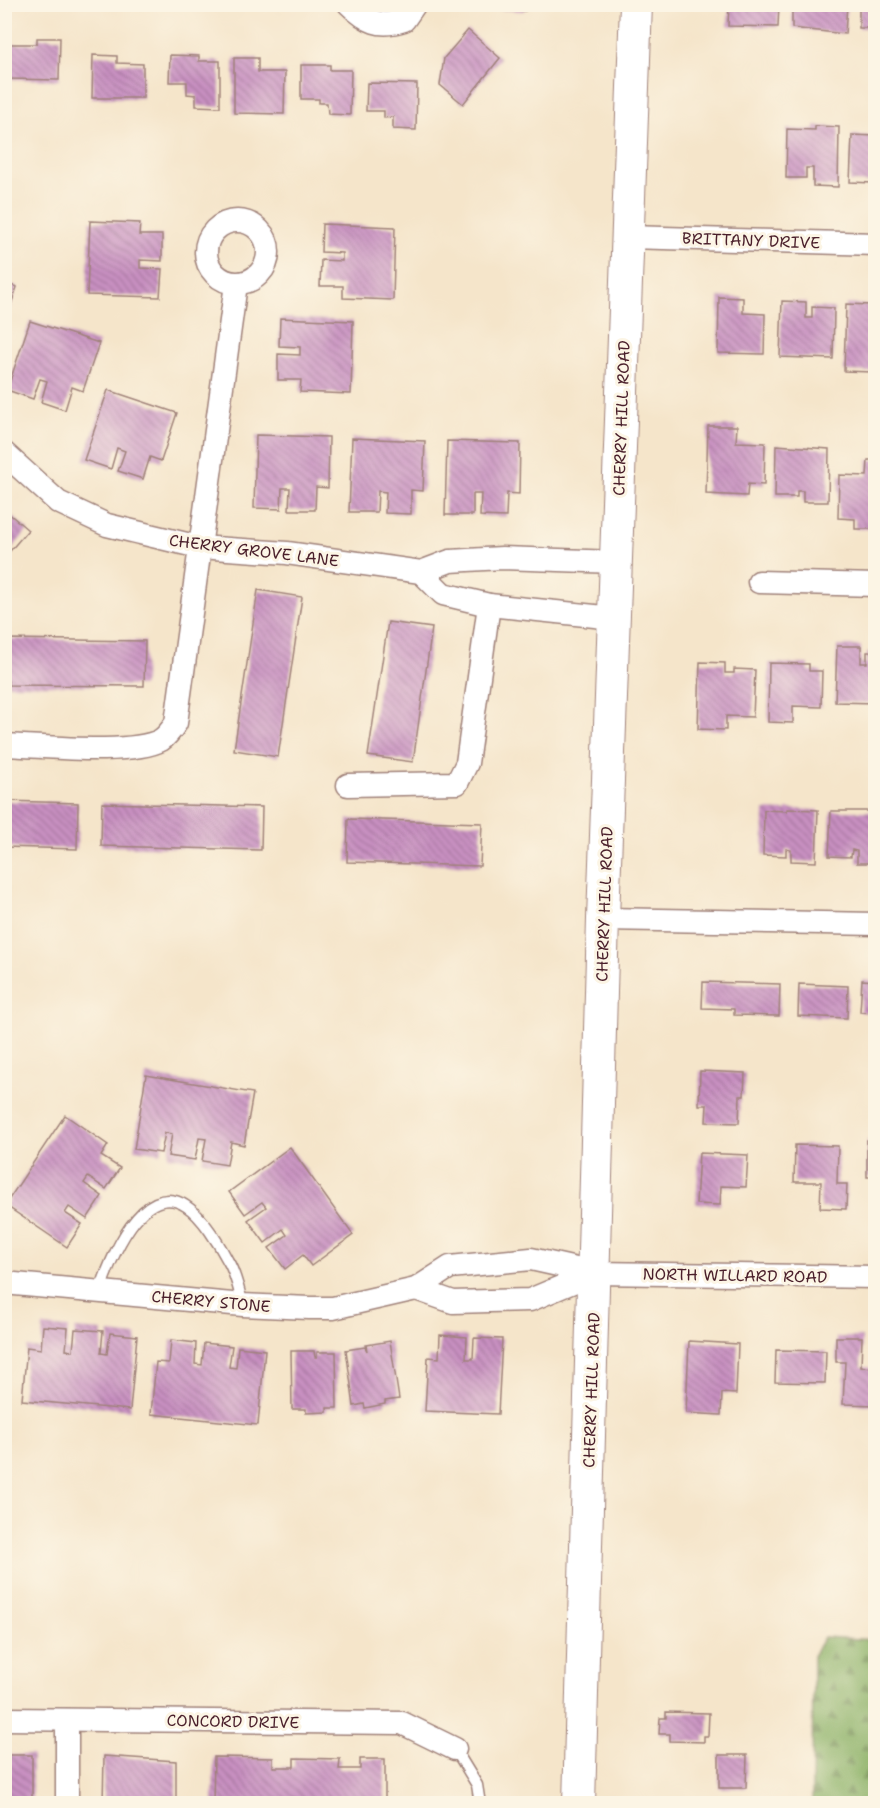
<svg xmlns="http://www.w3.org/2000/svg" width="880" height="1808" font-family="'Shantell Sans',sans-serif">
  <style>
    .forest { fill: url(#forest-firs); stroke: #6a6848; stroke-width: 1.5 }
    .building { fill: url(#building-back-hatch) }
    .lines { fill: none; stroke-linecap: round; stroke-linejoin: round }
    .lane-casing { stroke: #a0827a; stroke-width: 13 }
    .street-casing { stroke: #a0827a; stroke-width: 25 }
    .secondary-casing { stroke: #a0827a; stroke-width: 34 }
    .lane { stroke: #fff; stroke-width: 10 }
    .street { stroke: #fff; stroke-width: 22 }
    .secondary { stroke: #fff; stroke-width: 32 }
    .labels { text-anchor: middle; stroke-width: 6; stroke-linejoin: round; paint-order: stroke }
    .street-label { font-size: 16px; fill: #4a1f2b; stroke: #fcf5e5 }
  </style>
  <defs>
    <pattern id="forest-firs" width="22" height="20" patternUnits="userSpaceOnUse" patternTransform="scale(1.5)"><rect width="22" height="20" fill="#8ab065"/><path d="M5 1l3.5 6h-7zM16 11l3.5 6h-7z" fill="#738f53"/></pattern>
    <pattern id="building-back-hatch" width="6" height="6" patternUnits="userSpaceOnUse" patternTransform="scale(1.5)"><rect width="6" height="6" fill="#c890c1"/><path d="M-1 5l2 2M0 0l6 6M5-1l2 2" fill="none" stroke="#a4759d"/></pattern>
  </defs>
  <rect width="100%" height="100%" fill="#fcf5e5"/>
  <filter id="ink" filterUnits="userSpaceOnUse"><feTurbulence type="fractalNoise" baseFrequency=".0167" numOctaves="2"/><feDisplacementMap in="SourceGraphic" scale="12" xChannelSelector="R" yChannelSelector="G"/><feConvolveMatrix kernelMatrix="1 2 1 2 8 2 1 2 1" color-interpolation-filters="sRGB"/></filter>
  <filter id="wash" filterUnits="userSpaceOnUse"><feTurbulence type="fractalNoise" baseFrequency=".008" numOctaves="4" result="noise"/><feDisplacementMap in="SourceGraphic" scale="24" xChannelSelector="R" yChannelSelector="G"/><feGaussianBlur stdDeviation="1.35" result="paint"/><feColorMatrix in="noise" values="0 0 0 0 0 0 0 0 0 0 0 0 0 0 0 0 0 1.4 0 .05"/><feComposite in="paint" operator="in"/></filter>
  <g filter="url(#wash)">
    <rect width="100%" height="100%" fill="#f5e5ca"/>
    <!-- forest -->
    <polygon class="forest" points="824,1637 875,1640 875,1803 812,1803 813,1656"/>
    <g id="blocks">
      <!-- building -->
      <g class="building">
        <polygon points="486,4 525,4 525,11 486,9"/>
        <polygon points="729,4 779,4 778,27 728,26"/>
        <polygon points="792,4 847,4 845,34 792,28"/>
        <rect x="859" y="4" width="17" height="24"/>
        <polygon points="468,30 500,58 463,104 440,85 444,58"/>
        <polygon points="37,38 60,38 59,80 9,79 9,44 37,44"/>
        <polygon points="93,55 117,56 117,63 143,64 143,98 92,98"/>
        <polygon points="170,55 199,56 199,61 220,61 220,107 196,106 196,95 187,94 187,82 169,82"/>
        <polygon points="234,58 258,58 258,72 285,72 284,114 234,113"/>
        <polygon points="301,65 330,65 330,70 351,70 350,115 328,114 327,103 319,103 319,99 301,99"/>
        <polygon points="367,83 417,84 416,130 393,129 393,117 384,118 384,111 366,111"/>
        <polygon points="815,126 839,127 838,187 813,186 813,168 806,168 806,178 786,178 787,129 815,130"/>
        <polygon points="852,135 876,136 873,183 850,182"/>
        <polygon points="90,221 140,223 139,235 162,235 162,261 140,260 140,268 162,269 160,297 87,295"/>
        <polygon points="322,224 395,227 393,300 343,298 343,286 320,286 321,260 342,261 342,253 321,252"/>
        <polygon points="4,283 17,287 5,322 4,322"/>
        <polygon points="719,297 743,298 743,313 765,314 764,354 718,353"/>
        <polygon points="782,301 806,302 806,318 812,318 812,307 834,308 833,359 780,357"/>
        <polygon points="846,304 871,305 871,316 876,316 876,357 873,357 872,372 844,371"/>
        <polygon points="280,318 353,321 351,394 300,392 301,380 278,380 278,354 300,355 300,347 279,346"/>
        <polygon points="30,321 99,343 83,391 72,387 65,410 41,402 47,381 40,379 33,399 7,390"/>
        <polygon points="108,390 177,413 161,461 150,457 143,479 118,471 125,451 117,448 111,469 84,460"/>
        <polygon points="708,426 737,426 736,442 765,443 764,485 748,484 747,496 706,494"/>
        <polygon points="256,435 329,437 328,488 316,487 315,510 289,510 290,488 282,488 281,509 254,508"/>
        <polygon points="352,438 425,441 423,491 411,490 411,514 385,513 386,492 378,491 377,512 349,512"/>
        <polygon points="447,441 520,443 519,494 507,493 506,517 480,516 481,494 473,494 473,515 445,515"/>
        <polygon points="776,445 829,449 828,502 803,502 803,491 797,491 797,497 775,497"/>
        <polygon points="868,460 876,460 876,529 855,529 855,519 838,518 839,475 867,476"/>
        <polygon points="6,511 28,530 4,558 4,514"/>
        <polygon points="258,590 302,597 278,757 234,750"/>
        <polygon points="388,622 432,628 413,762 368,756"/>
        <polygon points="5,639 145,641 144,686 8,685 8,681 5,681"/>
        <polygon points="837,646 861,646 861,663 867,663 867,652 876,652 876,703 835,702"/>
        <polygon points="700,662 725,663 725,673 734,673 734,669 755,670 753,717 726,716 726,730 698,729"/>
        <polygon points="769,663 809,664 809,671 822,671 821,707 793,706 793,723 768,722"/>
        <polygon points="4,801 78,803 77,849 4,847"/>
        <polygon points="102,803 262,807 261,850 101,846"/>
        <polygon points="787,809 818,810 816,862 791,861 791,850 786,849 786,856 763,855 764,810 787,811"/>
        <polygon points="831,811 876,811 876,863 857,863 857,851 852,850 851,857 829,856"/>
        <polygon points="348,819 482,823 480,866 347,862"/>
        <polygon points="862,980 876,981 876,1013 860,1012"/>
        <polygon points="703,982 780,984 779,1016 734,1015 734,1009 702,1008"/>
        <polygon points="799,984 848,986 847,1018 798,1016"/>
        <polygon points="700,1071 745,1073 744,1096 740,1096 739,1123 706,1122 707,1105 699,1105"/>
        <polygon points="146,1075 253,1093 244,1145 231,1142 227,1165 202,1161 206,1139 199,1138 195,1160 168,1156 172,1134 165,1133 161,1153 134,1149"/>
        <polygon points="65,1115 108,1145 101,1156 120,1168 106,1189 88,1177 84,1183 102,1196 87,1219 69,1207 65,1213 82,1224 67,1247 5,1205"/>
        <polygon points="867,1140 876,1141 876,1177 867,1177"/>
        <polygon points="795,1145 838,1146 837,1184 847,1184 846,1209 820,1208 821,1182 794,1182"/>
        <polygon points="290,1147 353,1235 311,1266 303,1255 285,1269 269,1248 287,1235 283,1229 265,1243 248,1220 266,1207 262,1202 245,1214 229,1192"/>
        <polygon points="699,1153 748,1155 746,1187 721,1186 720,1205 696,1204"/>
        <polygon points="43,1326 68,1328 66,1350 73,1351 75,1329 103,1331 101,1353 107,1354 110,1333 137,1336 130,1410 22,1400 27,1347 41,1349"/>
        <polygon points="440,1335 467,1337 466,1359 473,1359 474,1338 502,1339 498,1414 425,1411 428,1357 439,1358"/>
        <polygon points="836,1337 862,1337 861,1367 876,1368 876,1405 843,1404 845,1362 836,1362"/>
        <polygon points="171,1340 196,1343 195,1364 202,1365 204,1343 232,1346 229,1367 236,1368 238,1347 265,1350 258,1425 151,1414 156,1362 169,1363"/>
        <polygon points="390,1341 399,1399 385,1401 385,1404 365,1408 364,1404 354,1406 346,1350 365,1347 367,1351 366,1345"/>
        <polygon points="689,1341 738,1344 736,1394 722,1393 721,1415 686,1413"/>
        <polygon points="776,1350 826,1351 825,1383 775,1382"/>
        <polygon points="291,1351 314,1351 315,1357 317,1357 317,1352 336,1352 337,1408 327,1408 327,1412 306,1413 306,1409 292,1409"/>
        <polygon points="666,1712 709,1713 708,1736 704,1736 704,1742 670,1741 670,1734 659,1734 660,1718 666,1718"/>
        <polygon points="7,1755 32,1755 32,1804 4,1804"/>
        <polygon points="719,1755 747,1755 746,1788 719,1788"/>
        <polygon points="104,1756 176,1761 176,1804 103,1804"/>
        <polygon points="214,1757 273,1758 273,1767 294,1767 294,1758 340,1759 339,1769 360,1769 360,1759 385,1759 385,1804 213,1804"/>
      </g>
    </g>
  </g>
  <g filter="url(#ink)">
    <use href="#blocks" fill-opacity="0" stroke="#a0827a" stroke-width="1.5"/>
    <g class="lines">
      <!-- lane casing -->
      <g class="lane-casing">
        <g id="lane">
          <path d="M100,1291c9,-29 43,-114 86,-85 16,10 33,38 42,55 8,13 11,30 15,44"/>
          <polyline points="455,1749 477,1785 480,1804"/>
        </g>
      </g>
      <!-- street casing -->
      <g class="street-casing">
        <g id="street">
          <path d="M349,4c18,18 31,24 55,16l11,-16"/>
          <circle cx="237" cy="252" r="31"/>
          <polyline points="627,237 876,244"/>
          <polyline points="4,453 58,502 107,525 199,547 287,553 421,572 450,561 502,558 616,562"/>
          <polyline points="421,572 443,594 489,605 614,618"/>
          <polyline points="759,582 876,585"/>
          <path d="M4,745c37,1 127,11 157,-5 6,-4 11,-11 15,-17l60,-439"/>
          <polyline points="348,785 457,783 467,763 489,605"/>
          <polyline points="603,919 876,924"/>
          <polyline points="4,1283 243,1305 309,1308 333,1308 416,1289 450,1267 531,1259 594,1273 876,1277"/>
          <polyline points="416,1289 453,1302 530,1300 594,1273"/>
          <polyline points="4,1719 402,1723 455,1749"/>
          <polyline points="67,1804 67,1720"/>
        </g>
      </g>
      <!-- secondary casing -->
      <g class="secondary-casing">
        <polyline id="secondary" points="579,1804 603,919 636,4"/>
      </g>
      <!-- lane -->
      <use href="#lane" class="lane"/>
      <!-- street -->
      <use href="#street" class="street"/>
      <!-- secondary -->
      <use href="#secondary" class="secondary"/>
    </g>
  </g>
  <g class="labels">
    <!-- street labels -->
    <g class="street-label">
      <text transform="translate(751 240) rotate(2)" y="6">BRITTANY DRIVE</text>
      <text transform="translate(621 418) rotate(-88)" y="6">CHERRY HILL ROAD</text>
      <text transform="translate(254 550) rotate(7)" y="6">CHERRY GROVE LANE</text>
      <text transform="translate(604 904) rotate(-88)" y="6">CHERRY HILL ROAD</text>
      <text transform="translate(735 1275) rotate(1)" y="6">NORTH WILLARD ROAD</text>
      <text transform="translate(211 1301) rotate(5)" y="6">CHERRY STONE</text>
      <text transform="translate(591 1390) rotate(-88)" y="6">CHERRY HILL ROAD</text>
      <text transform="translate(233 1721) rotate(1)" y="6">CONCORD DRIVE</text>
    </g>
  </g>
  <!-- margin -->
  <rect width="880" height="1808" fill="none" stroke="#fcf5e5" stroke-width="24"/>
</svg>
